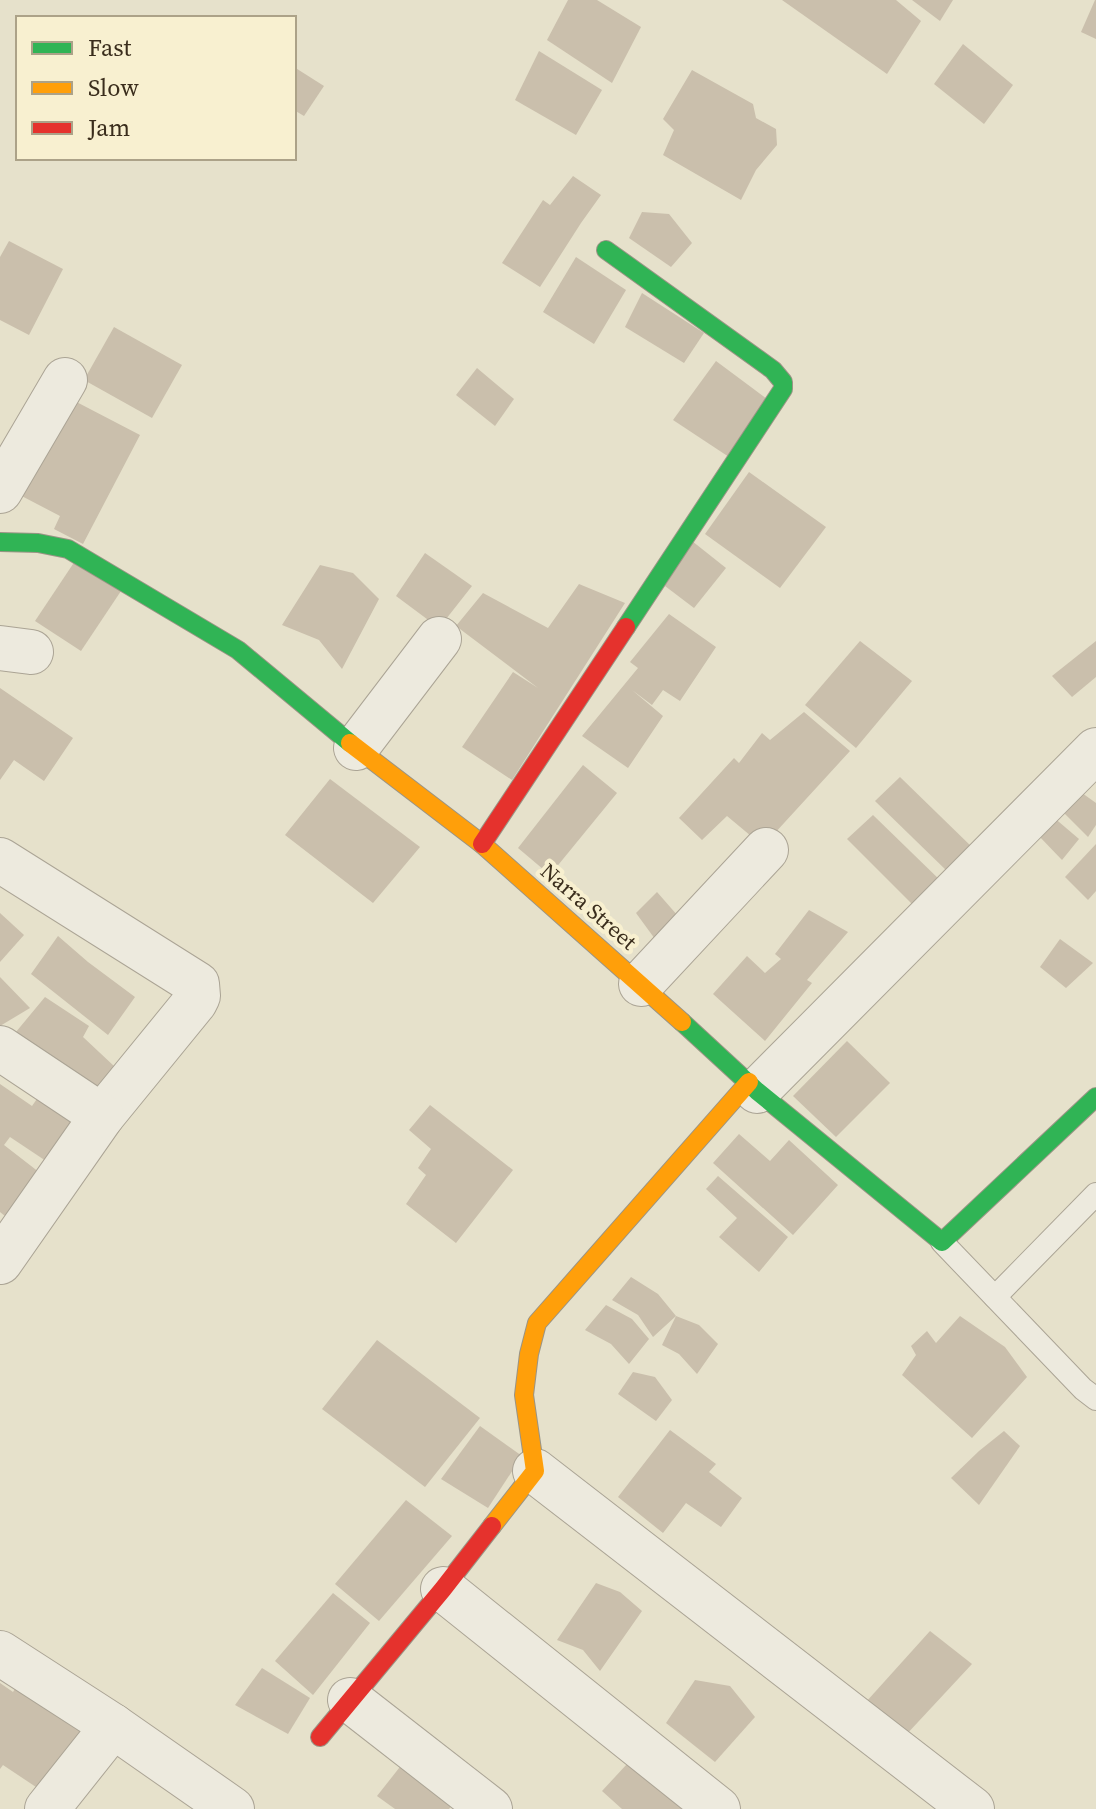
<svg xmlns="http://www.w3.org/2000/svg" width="1096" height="1809" font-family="'Source Serif 4',serif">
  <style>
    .building { fill: #cabfac }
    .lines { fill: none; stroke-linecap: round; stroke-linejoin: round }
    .lane-casing { stroke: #aba495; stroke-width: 24 }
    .street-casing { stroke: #aba495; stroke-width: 46 }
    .fast-casing { stroke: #9a9485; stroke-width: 20 }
    .slow-casing { stroke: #9a9485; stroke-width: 20 }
    .jam-casing { stroke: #9a9485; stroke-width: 20 }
    .lane { stroke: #edeade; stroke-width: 22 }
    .street { stroke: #edeade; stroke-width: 44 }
    .fast { stroke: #30b455; stroke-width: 18 }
    .slow { stroke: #ff9f0a; stroke-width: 18 }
    .jam { stroke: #e5322d; stroke-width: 18 }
    .labels { text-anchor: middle; stroke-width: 8; stroke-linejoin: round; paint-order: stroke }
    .street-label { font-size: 22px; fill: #3a2d1c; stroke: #f8f0d0 }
  </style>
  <rect width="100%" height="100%" fill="#e6e1cb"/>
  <!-- building -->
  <g class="building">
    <polygon points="568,0 597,0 641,27 612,83 547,40"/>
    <polygon points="782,0 896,0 921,21 887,74"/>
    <polygon points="912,0 953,0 940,21"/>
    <polygon points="1095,0 1096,0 1096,39 1081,32"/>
    <polygon points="963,44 1013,85 984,124 934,84"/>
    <polygon points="539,51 602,90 576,135 515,100"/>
    <polygon points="294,67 324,86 304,116 294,110"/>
    <polygon points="692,70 753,104 756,118 776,129 777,145 756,170 741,200 663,155 674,130 663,119"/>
    <polygon points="573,176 601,195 581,223 540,287 502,263 543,200 550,205"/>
    <polygon points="642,212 669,214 692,243 671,267 629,238"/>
    <polygon points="9,241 63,269 29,335 0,320 0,257"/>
    <polygon points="576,257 626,290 594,344 543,312"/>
    <polygon points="642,293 704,333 684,363 625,327"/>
    <polygon points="114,327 182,365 152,418 84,380"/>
    <polygon points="716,361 767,399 729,457 673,420"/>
    <polygon points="477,368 514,399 495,426 456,395"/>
    <polygon points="65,396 140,435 83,544 54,529 60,516 14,492"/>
    <polygon points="749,472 826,527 780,588 705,534"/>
    <polygon points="692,541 726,568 694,608 665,586"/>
    <polygon points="425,553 472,586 439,628 396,596"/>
    <polygon points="75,561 121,591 81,651 35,621"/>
    <polygon points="320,565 353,573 379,599 342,669 319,640 282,625"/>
    <polygon points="579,584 625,603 512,780 462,747 513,672 538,688 456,626 483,593 548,628"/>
    <polygon points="669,614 716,647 680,701 663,690 652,705 632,690 663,716 628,768 582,736 638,668 630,662"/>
    <polygon points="860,641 912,681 856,748 805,705"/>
    <polygon points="1096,641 1096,677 1072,697 1052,676"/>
    <polygon points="0,688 73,738 44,781 14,760 0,780"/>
    <polygon points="804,712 850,751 763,846 727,816 702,840 679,818 734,758 739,763 762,733 770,740"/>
    <polygon points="583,765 617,793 550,875 518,848"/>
    <polygon points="900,777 975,850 949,873 875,801"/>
    <polygon points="330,779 420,847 373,903 285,835"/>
    <polygon points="1075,788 1096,803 1096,825 1088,837 1060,809"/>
    <polygon points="873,815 945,885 918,910 847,839"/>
    <polygon points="1052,816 1079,839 1062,860 1038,835"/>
    <polygon points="1096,844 1096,891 1088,900 1065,877"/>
    <polygon points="657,892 685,924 663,950 636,913"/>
    <polygon points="809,910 848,932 807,980 812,983 765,1041 713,994 747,956 765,973 781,959 775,954"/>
    <polygon points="0,913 24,935 0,962"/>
    <polygon points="58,936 88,962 135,997 108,1035 31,974"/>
    <polygon points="1060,939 1093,963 1066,988 1040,967"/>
    <polygon points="0,977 30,1008 0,1026"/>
    <polygon points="45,997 89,1026 83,1037 115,1067 91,1096 6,1044"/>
    <polygon points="847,1041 890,1083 836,1137 793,1096"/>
    <polygon points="0,1084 32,1106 39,1096 86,1129 58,1169 10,1137 4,1145 44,1176 10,1220 0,1212"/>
    <polygon points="430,1105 513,1170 456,1243 406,1204 426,1175 418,1168 431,1149 409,1130"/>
    <polygon points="739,1134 770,1161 789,1140 838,1185 793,1235 713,1163"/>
    <polygon points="718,1176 788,1237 759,1272 719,1237 737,1218 706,1189"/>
    <polygon points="631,1277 658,1294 676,1316 653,1337 638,1315 612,1300"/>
    <polygon points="606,1305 632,1319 649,1339 629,1364 611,1344 585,1330"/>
    <polygon points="676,1316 699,1325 718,1344 697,1374 679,1354 662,1345"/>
    <polygon points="960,1316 1005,1347 1027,1377 972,1438 902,1375 916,1355 911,1346 927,1331 936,1343"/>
    <polygon points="377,1340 480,1418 425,1487 322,1409"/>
    <polygon points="633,1372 655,1377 672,1400 656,1421 618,1394"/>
    <polygon points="480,1426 522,1456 488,1508 441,1479"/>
    <polygon points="670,1430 716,1464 709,1472 742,1498 721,1527 686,1503 663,1533 618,1497"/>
    <polygon points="1004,1431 1020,1446 979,1505 951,1478 979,1451"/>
    <polygon points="406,1500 452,1536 379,1621 335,1584"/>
    <polygon points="596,1583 620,1592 642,1611 600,1671 583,1650 557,1640"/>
    <polygon points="333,1593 370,1623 313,1695 275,1661"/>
    <polygon points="930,1631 972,1664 905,1736 866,1702"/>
    <polygon points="262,1668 310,1698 288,1734 235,1705"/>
    <polygon points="24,1675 91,1732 48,1795 3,1765 0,1769 0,1683 13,1692"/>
    <polygon points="695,1680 730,1686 755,1717 715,1762 666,1723"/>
    <polygon points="640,1750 685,1809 622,1809 602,1791"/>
    <polygon points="407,1758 461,1795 449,1809 395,1809 377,1796"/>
  </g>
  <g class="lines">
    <!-- lane casing -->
    <g class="lane-casing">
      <g id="lane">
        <polyline points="942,1242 1083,1389 1096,1399"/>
        <polyline points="995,1297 1096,1194"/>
      </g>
    </g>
    <!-- street casing -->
    <g class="street-casing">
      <g id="street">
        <polyline points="0,491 65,380"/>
        <polyline points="0,648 31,652"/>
        <polyline points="356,748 439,639"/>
        <polyline points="0,860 197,984 198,996 195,1002 102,1116 0,1262"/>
        <polyline points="641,984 766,850"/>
        <polyline points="0,1048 102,1116"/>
        <polyline points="757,1091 1096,750"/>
        <polyline points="535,1471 972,1809"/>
        <polyline points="443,1589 718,1809"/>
        <polyline points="0,1653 113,1726 232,1809"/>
        <polyline points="350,1700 490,1809"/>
        <polyline points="47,1809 113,1726"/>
      </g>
    </g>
    <!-- fast casing -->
    <g class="fast-casing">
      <g id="fast">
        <polyline points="606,250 773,370 783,382 783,389 626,627"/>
        <polyline points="0,542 38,543 68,549 238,650 350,743"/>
        <polyline points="682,1022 757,1091 942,1242 1096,1097"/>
      </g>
    </g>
    <!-- slow casing -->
    <g class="slow-casing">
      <g id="slow">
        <polyline points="350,743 482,844 682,1022"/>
        <polyline points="492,1526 535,1471 524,1395 529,1354 537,1323 749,1082"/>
      </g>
    </g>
    <!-- jam casing -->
    <g class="jam-casing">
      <g id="jam">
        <polyline points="482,844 626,627"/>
        <polyline points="320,1737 443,1589 492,1526"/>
      </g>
    </g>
    <!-- lane -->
    <use href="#lane" class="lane"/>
    <!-- street -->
    <use href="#street" class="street"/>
    <!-- fast -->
    <use href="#fast" class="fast"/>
    <!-- slow -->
    <use href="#slow" class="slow"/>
    <!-- jam -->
    <use href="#jam" class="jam"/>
  </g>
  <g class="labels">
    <!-- street labels -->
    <g class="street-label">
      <text transform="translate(589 906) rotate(41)" y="8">Narra Street</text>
    </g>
  </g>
  <!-- legend -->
  <rect x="16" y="16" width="280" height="144" fill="#f8f0d0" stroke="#aca288" stroke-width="2"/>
  <rect x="32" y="42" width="40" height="12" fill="#30b455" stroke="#aca288" stroke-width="2"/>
  <text x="88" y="56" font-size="24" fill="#3a2d1c">Fast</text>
  <rect x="32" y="82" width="40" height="12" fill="#ff9f0a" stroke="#aca288" stroke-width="2"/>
  <text x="88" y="96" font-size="24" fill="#3a2d1c">Slow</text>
  <rect x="32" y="122" width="40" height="12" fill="#e5322d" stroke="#aca288" stroke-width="2"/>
  <text x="88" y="136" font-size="24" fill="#3a2d1c">Jam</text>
</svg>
